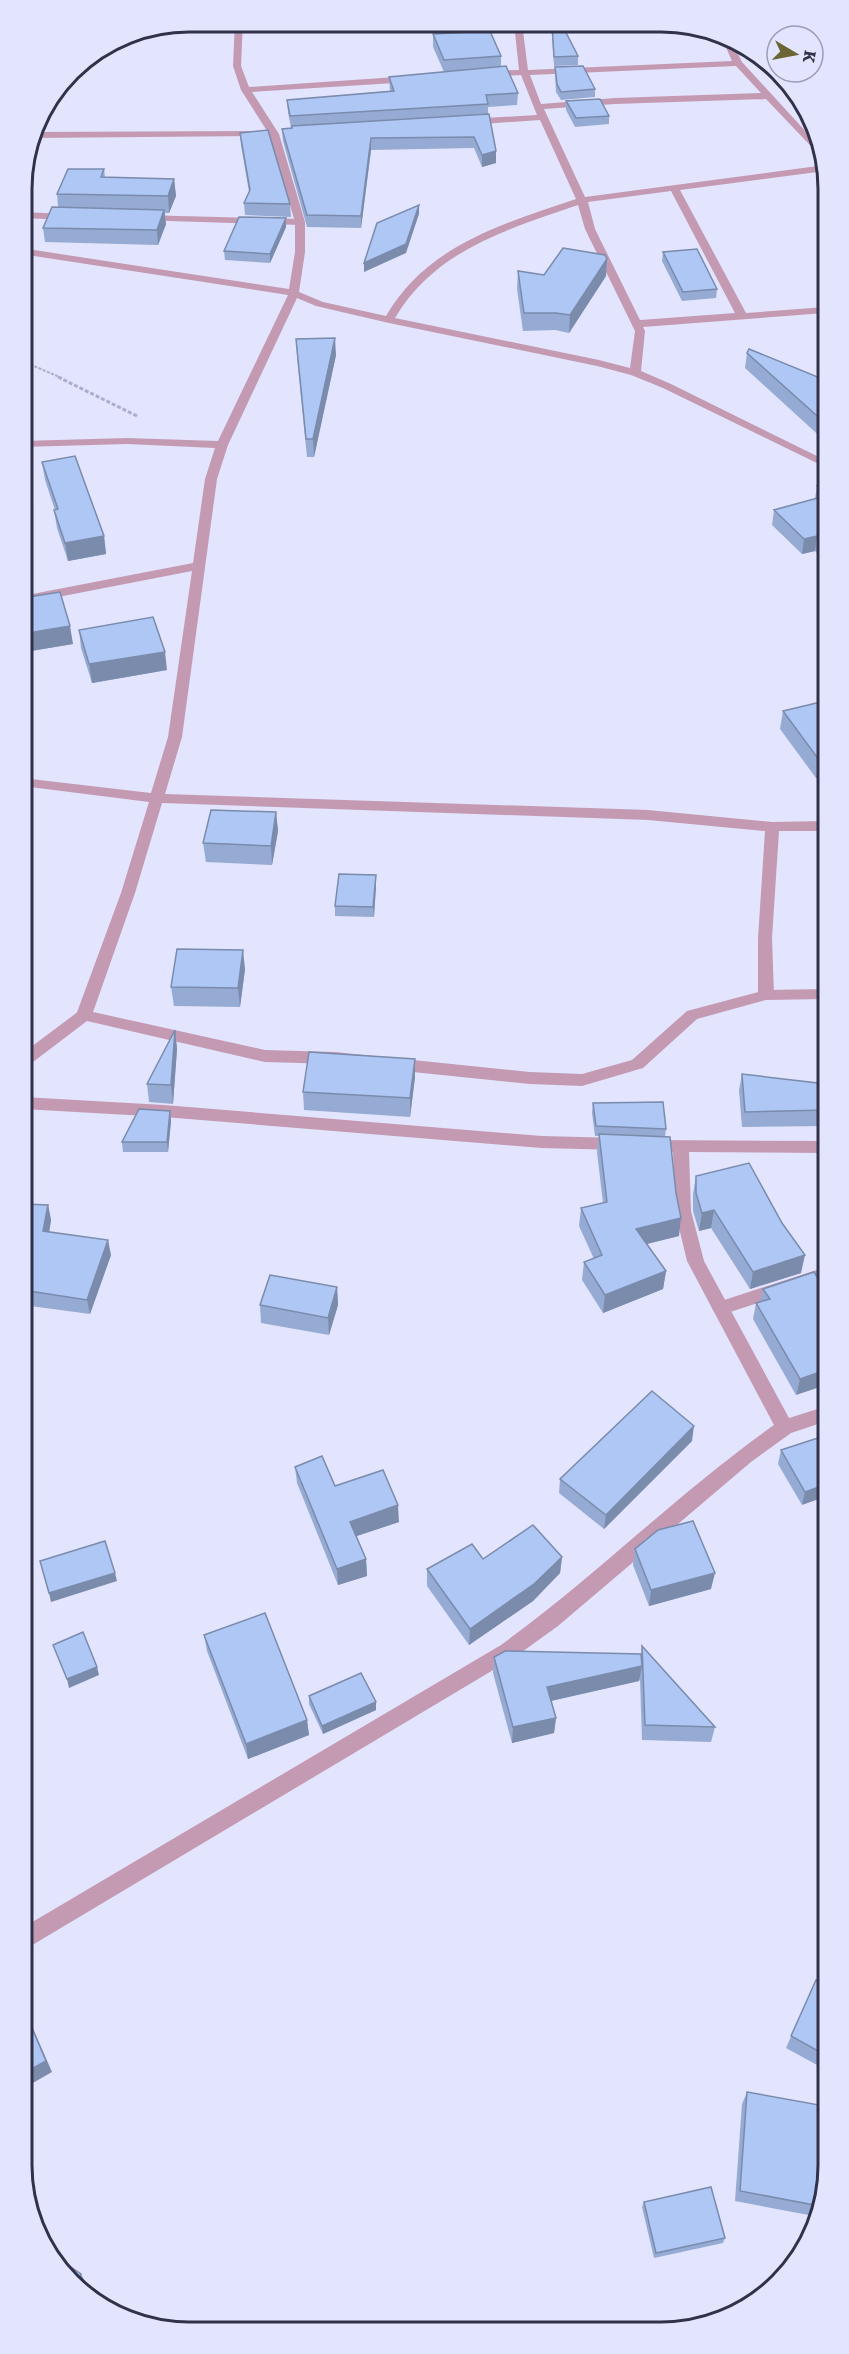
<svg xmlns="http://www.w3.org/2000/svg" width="849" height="2354" font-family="Literata,serif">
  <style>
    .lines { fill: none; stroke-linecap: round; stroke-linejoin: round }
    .path-far1 { stroke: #adaec7; stroke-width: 2; stroke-dasharray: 3 1.5; stroke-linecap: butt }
    .path { stroke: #adaec7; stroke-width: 3; stroke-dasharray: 4 2; stroke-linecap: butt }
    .service { fill: #c49ab2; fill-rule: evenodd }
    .minor { fill: #c49ab2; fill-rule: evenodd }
    .tertiary { fill: #c49ab2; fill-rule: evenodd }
    .wall { fill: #96abd3 }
    .shaded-wall { fill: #7a8bac }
    .building { fill: #afc7f5; stroke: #7a8bac; stroke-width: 1.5 }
    .rim { fill: none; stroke: #31324a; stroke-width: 3 }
  </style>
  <rect width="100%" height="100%" fill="#e3e4fe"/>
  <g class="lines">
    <!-- path-far1 -->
    <polyline class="path-far1" points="22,361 62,378"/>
    <!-- path -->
    <polyline class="path" points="58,377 137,416"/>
    <!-- service -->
    <g class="service">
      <polygon points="21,212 69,214 74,217 69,220 21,218"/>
      <polygon points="142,215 300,219 305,222 300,225 138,220 137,218"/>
      <polygon points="826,1267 826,1281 721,1315 715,1313 712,1308 715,1303"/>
    </g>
    <!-- minor -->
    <g class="minor">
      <path d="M235,21h8l-2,45 8,21 162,-11 4,3 -4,3 -159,10 27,42 26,88v30l-6,40 24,10 63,14c41,-71 117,-92 190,-117l-36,-79 -72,5 -5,-3 5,-3 69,-4 -16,-40 -34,2 -4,-3 4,-3 32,-1 -5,-47h8l6,47 204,-9 -8,-18 1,-2 9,5 8,16 78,85 5,14 -59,-62 -151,5 -71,5 41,88 240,-32v6l-145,19 66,123 79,-6v6l-182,14 2,4 -4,40 30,13 154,76v7l-162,-79 -32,-13 -34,-9 -208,-43 -73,-17 -19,-8 -69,147 -11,34 -35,258 -17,57 483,16 124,12 54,-1v10h-47l-7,107 2,57 -3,4h-10l-3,-4v-57l7,-107 -117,-11 -486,-17 -27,90 -43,122 -3,4h-10l-3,-4 45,-122 28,-91 -127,-16v-8l129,15 17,-56 24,-166 -170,33v-8l171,-33 12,-84 10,-31 -88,-4 -105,3v-6l105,-3 91,3 70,-146 -267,-41v-6l268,41 6,-37v-30l-26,-88 -28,-44 -8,-24zM736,66l25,27 -146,5 -74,6 -11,-29zM671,191l64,122 -95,7 -45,-91 -7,-27zM578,205l7,24 50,102 -5,37 -31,-8 -204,-42c40,-68 113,-89 183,-113z"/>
      <polygon points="263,131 266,132 266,136 32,138 33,132"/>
      <polygon points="23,1097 164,1105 542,1136 618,1138 624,1140 626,1144 624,1148 618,1150 542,1148 164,1117 23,1109"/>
      <path d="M650,1140l176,1v12l-137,-1 2,59 13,50 85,157 38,-12v15l-36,12 -40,29 -193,164 -43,31 -491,293v-23l477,-282c95,-69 178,-153 273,-220l-87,-164 -12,-50 -2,-59 -29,-2 -2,-4 2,-4z"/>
    </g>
    <!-- tertiary -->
    <polygon class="tertiary" points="826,989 826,999 766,1000 697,1019 643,1068 582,1086 530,1084 335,1064 265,1062 87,1021 29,1065 23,1067 23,1053 79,1011 84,1010 265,1050 335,1052 530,1072 582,1074 632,1060 687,1011 766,990"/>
  </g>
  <!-- wall -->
  <g class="wall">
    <polygon points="551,23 561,23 578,56 578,65 554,66"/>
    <polygon points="433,34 501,56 501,67 518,93 517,105 488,107 488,114 496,163 482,167 474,148 371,150 361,228 307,227 283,141 282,129 291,128 288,112 287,100 390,91 389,77 444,72 433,47"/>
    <polygon points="555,67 595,89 595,97 561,100 556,92 555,75"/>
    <polygon points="566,101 609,116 609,124 575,127 566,110"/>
    <polygon points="240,133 290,204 291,217 245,215 244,203 249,192 241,145"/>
    <polygon points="104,169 105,177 174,179 176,196 169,213 165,213 166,224 158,245 45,242 43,228 58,207 57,194"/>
    <polygon points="286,227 270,263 225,260 224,251"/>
    <polygon points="663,252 717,289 716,298 682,301 662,261"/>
    <polygon points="607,259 606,276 569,333 555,330 523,331 517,289 518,271 544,275"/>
    <polygon points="296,339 336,355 314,457 307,457 297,357"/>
    <polygon points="747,353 825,380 825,441 745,368"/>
    <polygon points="42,462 104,536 106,554 68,561 57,528 54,510 55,510 45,480"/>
    <polygon points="825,484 825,562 815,551 802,554 772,525 774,510 815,499 817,486"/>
    <polygon points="22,598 73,644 31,651 22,618"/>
    <polygon points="79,630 167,670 92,683 81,648"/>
    <polygon points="825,701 826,776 816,778 780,729 783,711"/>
    <polygon points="276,812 278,831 272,865 206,862 203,843"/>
    <polygon points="376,885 374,917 335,916 335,906"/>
    <polygon points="245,969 240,1007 174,1006 171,987"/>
    <polygon points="175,1030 177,1049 173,1104 149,1102 147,1084"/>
    <polygon points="742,1074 826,1084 826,1126 742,1127 739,1090"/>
    <polygon points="415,1077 410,1117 304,1110 303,1092"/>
    <polygon points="593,1103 666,1129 665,1137 679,1236 647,1244 666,1271 663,1289 603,1313 582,1280 584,1262 594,1259 579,1226 581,1208 603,1203 597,1152 599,1136 595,1136 592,1113"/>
    <polygon points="170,1111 171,1121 168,1152 123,1152 122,1142"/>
    <polygon points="696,1176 801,1273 750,1289 711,1228 699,1231 693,1211 693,1194"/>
    <polygon points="23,1204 48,1205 51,1220 49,1232 111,1255 90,1314 23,1305"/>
    <polygon points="337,1287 338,1305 329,1335 261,1323 260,1305"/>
    <polygon points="763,1289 826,1291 796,1395 753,1319 756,1303 760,1302"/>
    <polygon points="827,1435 802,1505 778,1464 781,1450"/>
    <polygon points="692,1441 604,1529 559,1493 560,1479"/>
    <polygon points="295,1467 335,1486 399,1522 356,1536 366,1559 367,1576 338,1585 297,1483"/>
    <polygon points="635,1549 711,1589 649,1606 633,1565"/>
    <polygon points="562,1557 560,1573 533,1601 469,1645 427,1586 427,1569 483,1559"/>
    <polygon points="204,1635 307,1720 309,1735 248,1759 207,1651"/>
    <polygon points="642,1646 715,1727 711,1742 642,1740 640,1679 639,1681 551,1701 556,1718 554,1733 512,1743 493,1673 494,1657 641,1654"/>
    <polygon points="309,1696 376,1702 376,1710 323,1734 309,1704"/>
    <polygon points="816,1980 827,1986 828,2071 786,2048"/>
    <polygon points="747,2092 820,2206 814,2216 735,2201 742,2104"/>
    <polygon points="644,2202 725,2238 723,2243 654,2258 642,2207"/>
  </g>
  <!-- shaded-wall -->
  <g class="shaded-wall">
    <polygon points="371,138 371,150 361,228 361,216"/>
    <polygon points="496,151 496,163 482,167 482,155"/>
    <polygon points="174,179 176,196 169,213 168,196"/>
    <polygon points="419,205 419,214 406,253 364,272 364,263"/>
    <polygon points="164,210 166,224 158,245 157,230"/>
    <polygon points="286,218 286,227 270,263 270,254"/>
    <polygon points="607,259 606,276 569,333 570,315"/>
    <polygon points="335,338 336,355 314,457 313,439"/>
    <polygon points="104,536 106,554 68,561 65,543"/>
    <polygon points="817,536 815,551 802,554 804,539"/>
    <polygon points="70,626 73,644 31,651 28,633"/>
    <polygon points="165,652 167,670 92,683 89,664"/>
    <polygon points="826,758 826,776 816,778 819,760"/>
    <polygon points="276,812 278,831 272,865 271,846"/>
    <polygon points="376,875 376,885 374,917 373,907"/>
    <polygon points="243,950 245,969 240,1007 238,988"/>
    <polygon points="175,1030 177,1049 173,1104 171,1085"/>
    <polygon points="415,1059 415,1077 410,1117 410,1098"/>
    <polygon points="170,1111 171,1121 168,1152 167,1142"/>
    <polygon points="48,1205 51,1220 47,1246 43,1231"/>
    <polygon points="714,1210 711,1228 699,1231 702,1213"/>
    <polygon points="681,1218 679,1236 634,1247 636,1229"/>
    <polygon points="108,1240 111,1255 90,1314 87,1300"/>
    <polygon points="805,1255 801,1273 750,1289 753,1272"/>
    <polygon points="666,1271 663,1289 603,1313 605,1295"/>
    <polygon points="337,1287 338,1305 329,1335 328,1318"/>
    <polygon points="826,1370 826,1385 796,1395 800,1379"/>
    <polygon points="694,1426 692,1441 604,1529 606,1515"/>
    <polygon points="827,1484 827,1496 802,1505 805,1492"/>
    <polygon points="398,1505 399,1522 351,1538 350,1522"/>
    <polygon points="562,1557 560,1573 533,1601 469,1645 470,1629"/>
    <polygon points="366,1559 367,1576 338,1585 337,1569"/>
    <polygon points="115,1573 117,1581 51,1602 49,1593"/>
    <polygon points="715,1573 711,1589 649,1606 651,1590"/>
    <polygon points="642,1666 639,1681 546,1702 547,1687"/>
    <polygon points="97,1667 99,1675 69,1688 67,1679"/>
    <polygon points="376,1702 376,1710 323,1734 322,1726"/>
    <polygon points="556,1718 554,1733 512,1743 513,1727"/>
    <polygon points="307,1720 309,1735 248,1759 246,1744"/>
    <polygon points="24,2008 52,2072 24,2088"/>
    <polygon points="81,2274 86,2284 82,2290 74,2286"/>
  </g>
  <!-- building -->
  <g class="building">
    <polygon points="552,23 561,23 578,56 554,57"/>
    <polygon points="490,31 501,56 444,60 433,34"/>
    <polygon points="506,66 518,93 486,95 488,104 290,116 287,100 394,91 389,77"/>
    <polygon points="583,66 595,89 561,92 557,84 555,67"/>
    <polygon points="600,99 609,116 576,118 566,101"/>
    <polygon points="489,114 496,151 482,155 474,137 371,138 361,216 307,215 282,129 292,128 292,126"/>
    <polygon points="268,130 290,204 244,203 250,190 240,133"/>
    <polygon points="68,169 104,169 101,177 174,179 168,196 57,194"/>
    <polygon points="419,205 406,244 364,263 377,223"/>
    <polygon points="52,207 164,210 157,230 43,228"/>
    <polygon points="239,217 286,218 270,254 224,251"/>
    <polygon points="563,248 605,255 607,259 570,315 556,313 524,313 518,271 544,275"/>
    <polygon points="697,249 717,289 683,292 663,252"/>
    <polygon points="335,338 313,439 306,439 296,339"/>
    <polygon points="749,349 825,380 825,423 747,353"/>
    <polygon points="75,456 104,536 65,543 54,510 58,509 42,462"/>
    <polygon points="825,484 825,495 817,486"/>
    <polygon points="825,496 825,544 817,536 804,539 774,510"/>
    <polygon points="60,592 70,626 28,633 22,612 22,598"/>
    <polygon points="153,617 165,652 89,664 79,630"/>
    <polygon points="825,701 826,758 819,760 783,711"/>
    <polygon points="211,810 276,812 271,846 203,843"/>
    <polygon points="339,874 376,875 373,907 335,906"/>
    <polygon points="177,949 243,950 238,988 171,987"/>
    <polygon points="175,1030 171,1085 147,1084"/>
    <polygon points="309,1052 415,1059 410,1098 303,1092"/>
    <polygon points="742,1074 826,1084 826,1110 745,1112"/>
    <polygon points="663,1102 666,1129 596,1126 593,1103"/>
    <polygon points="139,1109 170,1111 167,1142 122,1142"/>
    <polygon points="599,1134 670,1137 676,1193 681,1218 636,1229 666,1271 605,1295 584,1262 602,1255 581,1208 607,1202"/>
    <polygon points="749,1163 782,1223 805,1255 753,1272 714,1210 702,1213 696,1193 696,1176"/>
    <polygon points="23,1204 48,1205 43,1231 108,1240 87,1300 23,1290"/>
    <polygon points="814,1272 826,1291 826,1370 800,1379 756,1303 770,1299 763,1289"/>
    <polygon points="270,1275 337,1287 328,1318 260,1305"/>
    <polygon points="652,1391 694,1426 606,1515 560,1479"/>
    <polygon points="827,1435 827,1484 805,1492 781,1450"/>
    <polygon points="322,1456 335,1486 383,1470 398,1505 350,1522 366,1559 337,1569 295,1467"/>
    <polygon points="693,1521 715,1573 651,1590 635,1549 658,1530"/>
    <polygon points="533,1525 562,1557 534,1584 470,1629 427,1569 472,1544 483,1559"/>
    <polygon points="105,1541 115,1573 49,1593 40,1561"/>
    <polygon points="265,1613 307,1720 246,1744 204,1635"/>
    <polygon points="83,1632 97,1667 67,1679 53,1645"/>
    <polygon points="642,1646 715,1727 645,1725"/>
    <polygon points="505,1651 641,1654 642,1666 547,1687 556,1718 513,1727 494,1657"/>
    <polygon points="361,1673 376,1702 322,1726 309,1696"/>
    <polygon points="816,1980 827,1986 827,2056 791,2036"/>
    <polygon points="24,2009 46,2061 24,2073"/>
    <polygon points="747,2092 825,2106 820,2206 740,2191"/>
    <polygon points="711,2187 725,2238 656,2253 644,2202"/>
    <polygon points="56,2257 81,2274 74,2286 70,2284"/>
  </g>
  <!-- crop -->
  <path d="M0 0H849V2354H0ZM189 32H661A157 157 0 0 1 818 189V2165A157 157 0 0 1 661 2322H189A157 157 0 0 1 32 2165V189A157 157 0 0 1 189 32Z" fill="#e3e4fe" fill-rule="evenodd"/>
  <path class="rim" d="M189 32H661A157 157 0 0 1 818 189V2165A157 157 0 0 1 661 2322H189A157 157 0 0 1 32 2165V189A157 157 0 0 1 189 32Z"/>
  <!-- north arrow -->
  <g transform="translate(795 54) rotate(100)"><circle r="28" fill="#e3e4fe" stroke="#9c9db6" stroke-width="1.5"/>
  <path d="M0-4.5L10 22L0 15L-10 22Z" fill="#6b6633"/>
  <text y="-9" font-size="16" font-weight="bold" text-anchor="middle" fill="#31324a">K</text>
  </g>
</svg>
